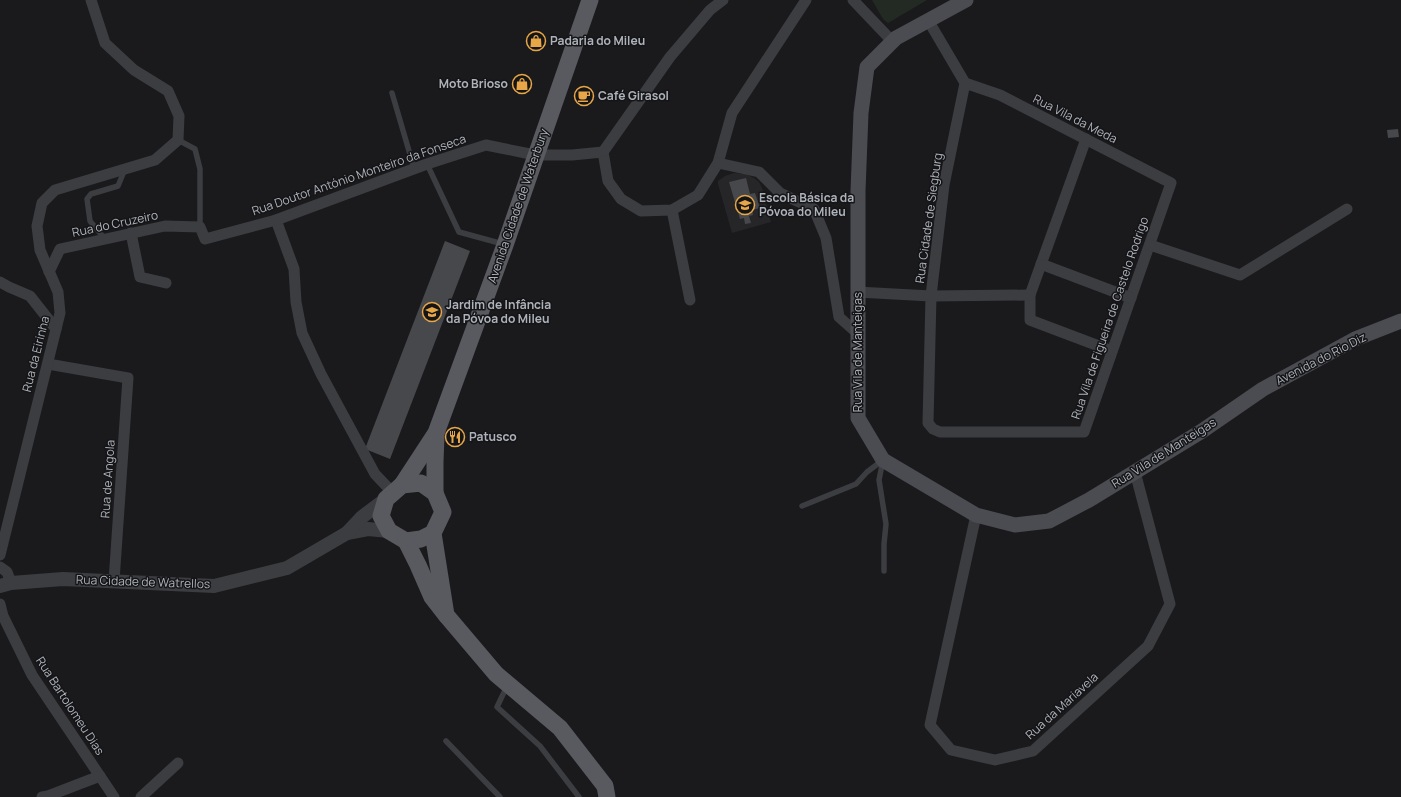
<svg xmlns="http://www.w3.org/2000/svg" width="1401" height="797" font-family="Manrope,sans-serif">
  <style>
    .built { fill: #262629 }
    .green { fill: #222a23 }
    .building { fill: #47484c }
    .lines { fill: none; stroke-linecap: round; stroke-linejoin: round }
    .service { stroke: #3b3d41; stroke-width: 5.5 }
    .minor { stroke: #3b3d41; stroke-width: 11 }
    .tertiary { stroke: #3b3d41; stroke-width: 14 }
    .secondary { stroke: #4a4c51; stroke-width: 15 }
    .primary { stroke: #585a60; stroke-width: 17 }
    .labels { text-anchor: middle; stroke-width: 3; stroke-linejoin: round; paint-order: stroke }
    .poi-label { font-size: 12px; font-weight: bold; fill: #aeb3bb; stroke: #151517; text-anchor: start }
    .street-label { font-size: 12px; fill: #aeb3bb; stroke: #151517 }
  </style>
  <rect width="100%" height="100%" fill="#1a1a1c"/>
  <!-- built -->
  <polygon class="built" points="734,173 746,174 754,178 759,182 762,188 771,222 732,233 718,184 718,181 725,176"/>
  <!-- green -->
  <polygon class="green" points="872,0 927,0 888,23 883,19"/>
  <!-- building -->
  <g class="building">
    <polygon points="1398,129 1399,137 1388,138 1387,130"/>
    <polygon points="746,178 750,194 755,193 760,208 752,210 753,215 749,216 751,223 745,224 744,218 740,219 729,182"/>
    <polygon points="445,241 470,251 390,459 365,449"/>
  </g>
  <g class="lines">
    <!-- service -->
    <g class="service">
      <polyline points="392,93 414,168"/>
      <polyline points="178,140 195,149 200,169 200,227"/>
      <polyline points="427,164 459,232 503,244"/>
      <polyline points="105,239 90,221 87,199 91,194 118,186 125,169"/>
      <polyline points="802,506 856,484 867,472 883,460 879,480 886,524 884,544 884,571"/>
      <polyline points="507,686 497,707 540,746 579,797"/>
      <polyline points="446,741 500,797"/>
    </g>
    <!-- minor -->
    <g class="minor">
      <polyline points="853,0 892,41"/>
      <polyline points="928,20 965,83 944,185 931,296 928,423 933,429 940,432 1084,432 1171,183 1000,95 965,83"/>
      <polyline points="1086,139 1030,295 1030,320 1112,351"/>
      <polyline points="603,152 608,181 621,199 641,211 672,210 698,195 718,163 732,113 806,0"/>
      <polyline points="718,163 759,172 780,193 814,209 826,238 839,317 857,333"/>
      <polyline points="672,210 690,300"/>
      <polyline points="276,220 294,269 296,302 302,333 321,374 375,474 393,493"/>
      <polyline points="131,233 140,277 166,283"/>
      <polyline points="1150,245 1240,275 1347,209"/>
      <polyline points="1041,264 1131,298"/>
      <polyline points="49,272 60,249 165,226 200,227 205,239 276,220 427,164 486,145 535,155 572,155 603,152 670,57 710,10 723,0"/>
      <polyline points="0,282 9,287 30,296 56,329"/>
      <polyline points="857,292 931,296 1030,295"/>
      <polyline points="48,364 128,378 114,581"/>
      <polyline points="976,515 930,725 951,750 995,760 1033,751 1148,646 1170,604 1135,472"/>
      <polyline points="0,555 60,313 58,292 40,250 37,226 42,203 55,190 155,160 178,140 179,116 168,91 134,70 105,43 91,0"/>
      <polyline points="0,567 7,572 11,583"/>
      <polyline points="0,604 3,616 32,675 114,797"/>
      <polyline points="42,797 48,796 100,776"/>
      <polyline points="141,797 178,763"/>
    </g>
    <!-- tertiary -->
    <g class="tertiary">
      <polyline points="347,533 368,529 389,531"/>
      <polyline points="0,586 11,583 63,579 214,586 287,568 347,533 362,517 386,499"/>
    </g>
    <!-- secondary -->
    <polyline class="secondary" points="966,0 896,38 867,67 861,113 858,191 858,418 883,460 976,515 1015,525 1049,521 1089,500 1202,431 1263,389 1355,339 1401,321"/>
    <!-- primary -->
    <g class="primary">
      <polygon points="421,483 435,493 443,512 433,533 421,539 406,541 389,531 381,516 386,499 402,485"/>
      <polyline points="402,485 436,433 505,245 590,0"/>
      <polyline points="435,493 435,462 436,435"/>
      <polyline points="433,533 446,615"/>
      <polyline points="406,541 418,565 432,597 446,615 496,674 560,728 605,786 607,797"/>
    </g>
  </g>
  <!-- icons -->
  <defs>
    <g id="shop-ring" transform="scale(1)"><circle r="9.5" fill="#151517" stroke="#e7a647" stroke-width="1.5"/><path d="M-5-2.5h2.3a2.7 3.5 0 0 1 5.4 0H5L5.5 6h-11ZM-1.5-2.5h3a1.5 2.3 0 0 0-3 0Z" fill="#e7a647"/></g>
    <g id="cafe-ring" transform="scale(1)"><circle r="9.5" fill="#151517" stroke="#e7a647" stroke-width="1.5"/><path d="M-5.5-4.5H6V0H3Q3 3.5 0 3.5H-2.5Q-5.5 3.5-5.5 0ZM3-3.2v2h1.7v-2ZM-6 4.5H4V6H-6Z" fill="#e7a647"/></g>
    <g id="school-ring" transform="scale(1)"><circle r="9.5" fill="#151517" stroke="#e7a647" stroke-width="1.5"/><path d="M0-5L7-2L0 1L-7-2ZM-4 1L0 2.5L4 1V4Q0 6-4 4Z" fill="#e7a647"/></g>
    <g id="restaurant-ring" transform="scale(1)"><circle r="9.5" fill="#151517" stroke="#e7a647" stroke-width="1.5"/><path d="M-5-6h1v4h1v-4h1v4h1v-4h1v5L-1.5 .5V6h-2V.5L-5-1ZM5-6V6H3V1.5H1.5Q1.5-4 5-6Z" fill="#e7a647"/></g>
  </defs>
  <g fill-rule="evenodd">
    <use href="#shop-ring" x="536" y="41"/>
    <use href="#shop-ring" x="522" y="84"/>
    <use href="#cafe-ring" x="584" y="96"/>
    <use href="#school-ring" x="745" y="205"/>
    <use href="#school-ring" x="432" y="312"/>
    <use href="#restaurant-ring" x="455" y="437"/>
  </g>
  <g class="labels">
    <!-- poi labels -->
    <g class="poi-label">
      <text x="550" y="45">Padaria do Mileu</text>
      <text x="508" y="88" text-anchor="end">Moto Brioso</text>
      <text x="598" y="100">Café Girasol</text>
      <text x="759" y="202">Escola Básica da<tspan x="759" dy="14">Póvoa do Mileu</tspan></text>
      <text x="446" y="309">Jardim de Infância<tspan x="446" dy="14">da Póvoa do Mileu</tspan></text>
      <text x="469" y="441">Patusco</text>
    </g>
    <!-- street labels -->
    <g class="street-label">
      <text transform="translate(1075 119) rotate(27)" y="4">Rua Vila da Meda</text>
      <text transform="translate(359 175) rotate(-19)" y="4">Rua Doutor António Monteiro da Fonseca</text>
      <text transform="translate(518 206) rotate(-71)" y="4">Avenida Cidade de Waterbury</text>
      <text transform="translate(929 218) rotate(-82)" y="4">Rua Cidade de Siegburg</text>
      <text transform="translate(115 224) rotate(-12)" y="4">Rua do Cruzeiro</text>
      <text transform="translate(1110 318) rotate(-71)" y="4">Rua Vila de Figueira de Castelo Rodrigo</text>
      <text transform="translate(858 352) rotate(-90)" y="4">Rua Vila de Manteigas</text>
      <text transform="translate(36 354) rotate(-76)" y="4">Rua da Eirinha</text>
      <text transform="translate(1321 359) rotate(-27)" y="4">Avenida do Rio Diz</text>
      <text transform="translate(1164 453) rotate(-32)" y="4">Rua Vila de Manteigas</text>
      <text transform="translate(108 479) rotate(-86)" y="4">Rua de Angola</text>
      <text transform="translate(143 582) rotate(2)" y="4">Rua Cidade de Watrellos</text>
      <text transform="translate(70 706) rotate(57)" y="4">Rua Bartolomeu Dias</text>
      <text transform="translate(1062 706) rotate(-42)" y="4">Rua da Mariavela</text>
    </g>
  </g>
</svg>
